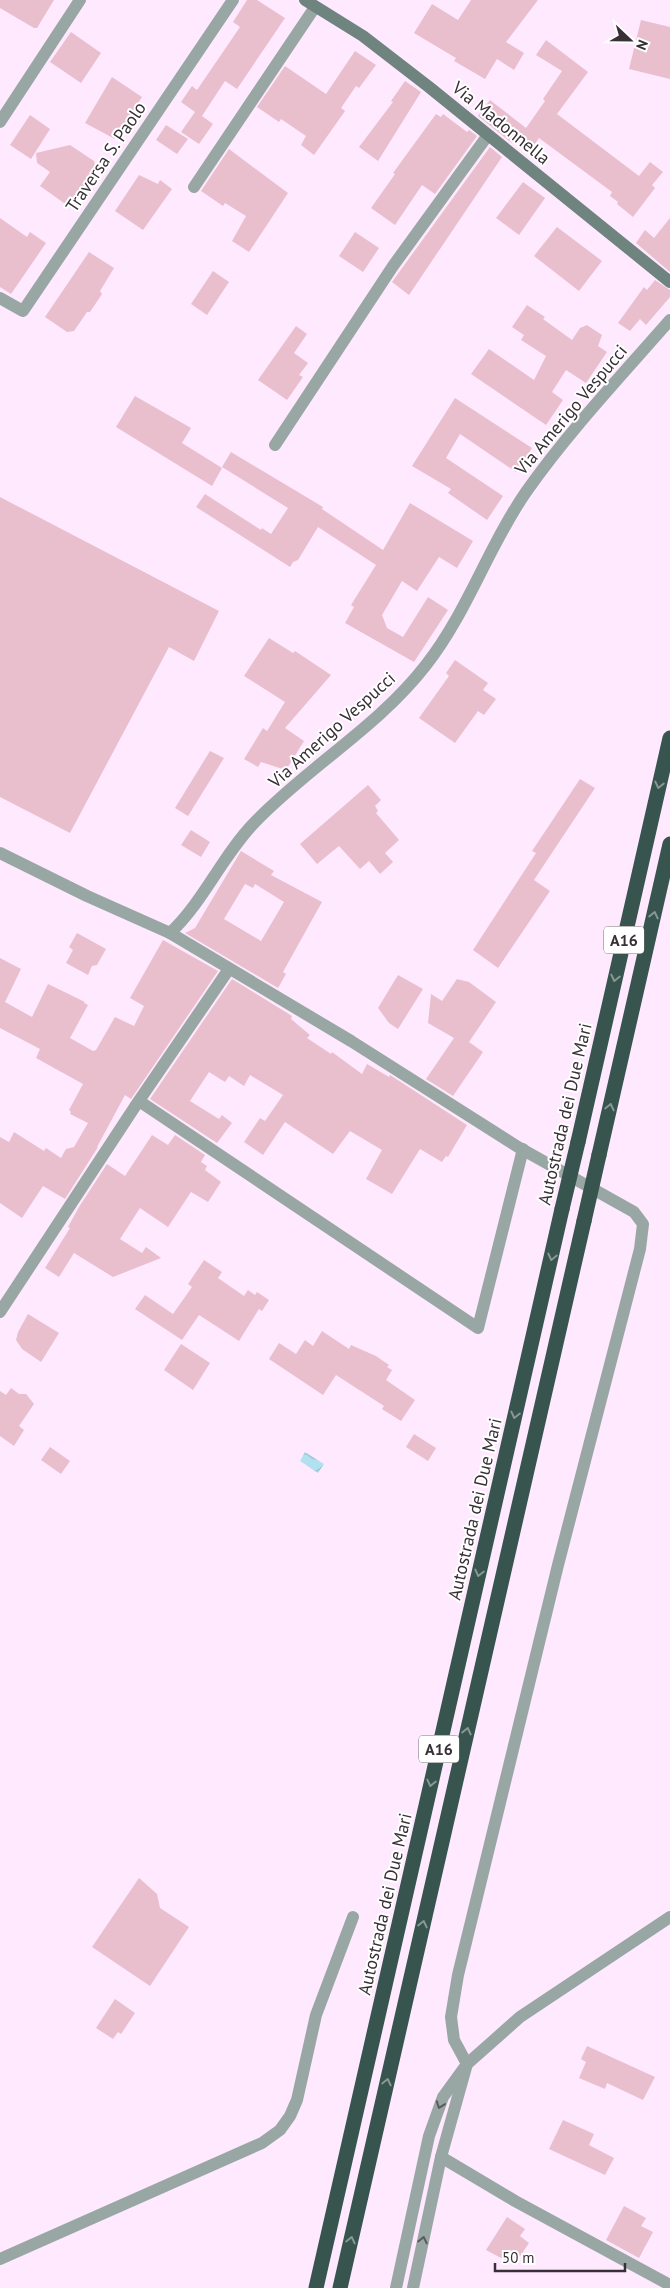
<svg xmlns="http://www.w3.org/2000/svg" width="670" height="2288" font-family="'PT Sans',sans-serif">
  <style>
    .water { fill: url(#water-waves) }
    .building { fill: #e9bfce; fill-rule: evenodd }
    .lines { fill: none; stroke-linecap: round; stroke-linejoin: round }
    .street { stroke: #99a7a4; stroke-width: 12 }
    .secondary { stroke: #6f837f; stroke-width: 12 }
    .highway { stroke: #37544f; stroke-width: 15 }
    .highway-bridge { stroke: #37544f; stroke-width: 15 }
    .oneway { stroke: #879895 }
    .oneway2 { stroke: #5a5a5d }
    .labels { text-anchor: middle; stroke-width: 4; stroke-linejoin: round; paint-order: stroke }
    .shield { fill: #fff; stroke: #746e73; stroke-width: 1 }
    .shield-label { font-size: 16px; font-weight: bold; fill: #383037 }
    .street-label { font-size: 18px; fill: #383037; stroke: #fff }
  </style>
  <defs>
    <pattern id="water-waves" width="16" height="10" patternUnits="userSpaceOnUse" patternTransform="scale(1.25)"><rect width="16" height="10" fill="#b1e0ef"/><path d="M0 5q4-4 8 0t8 0" fill="none" stroke="#99c0ce"/></pattern>
  </defs>
  <rect width="100%" height="100%" fill="#ffe9fe"/>
  <!-- water -->
  <polygon class="water" points="305,1452 324,1464 318,1473 300,1461"/>
  <!-- building -->
  <g class="building">
    <polygon points="0,0 54,0 37,28 34,28 0,8"/>
    <polygon points="247,0 257,0 285,18 237,89 225,81 202,116 213,124 199,144 181,132 195,112 181,102 192,86 197,90 240,27 233,22"/>
    <polygon points="471,0 538,0 506,42 524,53 514,70 497,59 485,79 454,61 456,58 414,33 432,4 458,20"/>
    <polygon points="641,20 670,27 670,79 629,69"/>
    <polygon points="71,32 101,53 81,83 50,62"/>
    <polygon points="546,40 588,72 557,114 639,176 650,162 663,172 652,185 655,188 633,217 617,204 618,202 610,196 612,192 539,138 529,152 514,140 512,143 478,116 490,100 526,128 545,101 543,99 562,71 536,55"/>
    <polygon points="355,51 376,65 359,88 356,86 341,108 345,111 314,155 301,145 306,136 281,119 279,122 257,107 285,66 326,94"/>
    <polygon points="112,77 142,97 115,139 85,123"/>
    <polygon points="405,81 421,92 378,161 359,147 393,102 391,101"/>
    <polygon points="436,114 441,117 443,114 467,132 469,130 477,136 435,194 422,185 395,225 371,208 395,174 393,173"/>
    <polygon points="30,115 50,129 31,159 10,145"/>
    <polygon points="166,125 188,139 177,154 156,140"/>
    <polygon points="70,145 94,161 96,169 71,208 40,186 50,172 37,163 36,153"/>
    <polygon points="490,147 502,157 409,295 392,282"/>
    <polygon points="229,149 288,193 249,252 232,241 246,216 225,203 223,206 201,191"/>
    <polygon points="139,175 158,184 160,180 172,189 143,230 115,211"/>
    <polygon points="523,182 545,198 519,235 496,218"/>
    <polygon points="0,218 27,237 30,232 46,243 11,294 0,287"/>
    <polygon points="670,218 670,272 636,243 645,230 654,238"/>
    <polygon points="557,227 602,261 579,291 534,256"/>
    <polygon points="355,232 379,248 363,272 339,256"/>
    <polygon points="89,252 114,268 100,291 102,294 90,312 87,312 74,331 67,332 45,317"/>
    <polygon points="213,271 229,282 207,315 191,304"/>
    <polygon points="655,280 670,290 670,297 646,325 640,319 630,331 618,323 644,287 647,290"/>
    <polygon points="527,305 545,317 543,319 572,340 580,328 587,325 602,335 598,346 607,352 586,383 566,370 552,392 563,400 546,425 471,374 489,349 534,380 546,356 521,340 524,335 512,327"/>
    <polygon points="296,326 307,334 294,353 308,363 299,375 303,377 287,400 258,380"/>
    <polygon points="135,396 191,428 182,443 222,468 212,486 116,427"/>
    <polygon points="455,398 532,448 516,472 460,434 446,458 503,496 487,520 448,493 451,489 412,466"/>
    <polygon points="231,452 323,507 322,509 383,550 410,503 473,541 457,568 439,557 417,591 402,581 382,615 387,628 403,637 428,597 448,610 414,662 345,623 354,607 351,605 376,565 318,527 298,560 293,562 290,567 196,507 205,494 261,530 262,528 271,534 288,508 222,467"/>
    <polygon points="0,497 219,611 194,661 169,647 70,833 0,797"/>
    <polygon points="269,638 293,653 295,651 331,675 285,728 304,741 286,770 261,762 258,767 244,759 263,728 267,731 285,702 244,676"/>
    <polygon points="455,660 488,683 483,690 496,699 484,715 478,711 455,743 419,718 449,676 446,673"/>
    <polygon points="210,751 224,758 188,816 175,808"/>
    <polygon points="580,779 595,788 534,880 550,891 498,968 473,950 536,853 532,851"/>
    <polygon points="368,785 381,800 375,806 378,811 376,813 399,840 385,853 393,862 380,874 369,861 360,869 339,846 317,864 300,844"/>
    <polygon points="191,830 210,842 201,857 181,845"/>
    <path d="M241,851l33,20 -3,4 51,27 -39,70 3,2 -8,14 -93,-55 10,-5zM245,884l8,4 2,-4 29,18 -23,39 -37,-22z"/>
    <polygon points="77,933 106,949 97,965 92,966 88,975 66,963 73,950 69,947"/>
    <polygon points="163,940 218,971 131,1099 125,1095 97,1147 98,1147 65,1199 43,1186 22,1218 0,1203 0,1137 9,1142 14,1132 44,1151 46,1148 61,1158 66,1149 74,1147 88,1123 70,1114 71,1112 69,1110 83,1084 36,1058 40,1049 0,1028 0,958 21,969 5,1002 32,1017 48,984 85,1002 84,1003 88,1005 70,1038 93,1051 96,1050 115,1017 134,1026 144,1006 130,998"/>
    <polygon points="398,975 423,989 398,1029 389,1023 378,1008"/>
    <polygon points="232,979 292,1016 291,1019 310,1035 307,1038 331,1054 332,1052 362,1074 367,1064 389,1077 390,1075 467,1125 448,1157 446,1156 442,1162 420,1149 392,1194 366,1179 382,1150 350,1131 333,1154 285,1122 263,1155 244,1142 260,1118 265,1121 283,1095 250,1075 244,1086 229,1076 225,1082 209,1072 190,1101 219,1119 222,1115 232,1123 217,1143 150,1099"/>
    <polygon points="457,979 469,982 496,1002 469,1042 483,1052 453,1096 426,1079 454,1038 428,1023 431,994 442,1001"/>
    <polygon points="152,1135 168,1145 175,1135 205,1155 201,1162 207,1166 205,1170 221,1182 208,1202 191,1192 168,1227 140,1208 120,1239 142,1253 146,1247 161,1258 113,1277 74,1253 59,1277 45,1268 70,1228 68,1227 79,1207 107,1164 125,1176"/>
    <polygon points="204,1260 222,1272 218,1278 244,1296 248,1290 255,1295 257,1292 269,1300 262,1311 259,1309 239,1341 199,1315 182,1340 135,1309 145,1295 173,1314 192,1287 188,1284"/>
    <polygon points="28,1314 59,1333 41,1362 22,1349 16,1340 18,1332"/>
    <polygon points="322,1331 349,1349 351,1345 376,1356 389,1365 387,1367 392,1370 386,1380 415,1400 401,1421 382,1409 384,1406 336,1375 323,1395 269,1359 279,1343 296,1354 305,1340 313,1346"/>
    <polygon points="181,1344 210,1363 193,1390 164,1370"/>
    <polygon points="11,1388 19,1394 26,1394 34,1404 19,1426 24,1430 14,1446 0,1436 0,1391 6,1395"/>
    <polygon points="414,1434 436,1448 428,1461 406,1447"/>
    <polygon points="50,1447 70,1461 61,1474 41,1460"/>
    <polygon points="139,1878 157,1894 160,1908 189,1927 150,1986 92,1947"/>
    <polygon points="115,1999 135,2013 121,2034 118,2032 113,2039 96,2028"/>
    <polygon points="587,2046 655,2077 643,2100 607,2083 605,2089 579,2078 586,2062 581,2059"/>
    <polygon points="563,2120 594,2134 589,2145 614,2158 605,2175 549,2149"/>
    <polygon points="624,2206 646,2218 641,2226 653,2232 639,2258 606,2240"/>
    <polygon points="507,2217 525,2229 520,2236 529,2243 514,2265 486,2250"/>
  </g>
  <g class="lines">
    <!-- street -->
    <g class="street">
      <polyline points="0,122 80,0"/>
      <polyline points="194,187 315,7"/>
      <polyline points="0,298 23,311 233,0"/>
      <polyline points="275,445 393,266 488,135"/>
      <path d="M0,853l87,43 83,37c34,-32 52,-77 85,-111 54,-56 123,-95 171,-157 41,-52 62,-118 100,-173 43,-61 95,-116 144,-172"/>
      <polyline points="170,933 351,1041 518,1147 634,1212 643,1224 640,1249 558,1565 458,1975 451,2017 454,2040 467,2064 441,2157 413,2288"/>
      <polyline points="139,1101 478,1328 523,1149"/>
      <polyline points="0,1312 136,1105 229,969"/>
      <polyline points="441,2157 515,2201 670,2285"/>
      <polyline points="0,2259 262,2143 280,2130 290,2116 297,2100 316,2015 353,1917"/>
      <polyline points="396,2288 429,2136 443,2097 467,2064 520,2017 670,1917"/>
    </g>
    <!-- secondary -->
    <polyline class="secondary" points="305,0 363,36 429,87 670,282"/>
    <!-- highway -->
    <g class="highway">
      <polyline points="578,1142 670,738"/>
      <polyline points="599,1155 670,844"/>
      <polyline points="316,2288 562,1209"/>
      <polyline points="340,2288 584,1221"/>
    </g>
    <!-- highway-bridge -->
    <g class="highway-bridge">
      <polyline points="562,1209 578,1142"/>
      <polyline points="584,1221 599,1155"/>
    </g>
  </g>
  <!-- one-way arrows -->
  <defs><path id="oneway-chevron" d="M-2-3.5L2.5 0L-2 3.5" fill="none" stroke-width="1.6" stroke-linecap="round" stroke-linejoin="round" transform="scale(1.25)"/></defs>
  <g class="oneway">
    <use href="#oneway-chevron" transform="translate(659 785) rotate(103)"/>
    <use href="#oneway-chevron" transform="translate(654 915) rotate(-77)"/>
    <use href="#oneway-chevron" transform="translate(615 978) rotate(103)"/>
    <use href="#oneway-chevron" transform="translate(610 1107) rotate(-77)"/>
    <use href="#oneway-chevron" transform="translate(552 1257) rotate(103)"/>
    <use href="#oneway-chevron" transform="translate(515 1415) rotate(103)"/>
    <use href="#oneway-chevron" transform="translate(479 1573) rotate(103)"/>
    <use href="#oneway-chevron" transform="translate(467 1731) rotate(-77)"/>
    <use href="#oneway-chevron" transform="translate(431 1783) rotate(103)"/>
    <use href="#oneway-chevron" transform="translate(423 1924) rotate(-77)"/>
    <use href="#oneway-chevron" transform="translate(387 2082) rotate(-77)"/>
    <use href="#oneway-chevron" transform="translate(351 2240) rotate(-77)"/>
  </g>
  <g class="oneway2">
    <use href="#oneway-chevron" transform="translate(440 2105) rotate(110)"/>
    <use href="#oneway-chevron" transform="translate(423 2240) rotate(-78)"/>
  </g>
  <g class="labels">
    <!-- shield labels -->
    <g class="shield">
      <rect x="604" y="926.5" width="40" height="27" rx="4"/>
      <rect x="419" y="1735.5" width="40" height="27" rx="4"/>
    </g>
    <g class="shield-label">
      <text x="624" y="946">A16</text>
      <text x="439" y="1755">A16</text>
    </g>
    <!-- street labels -->
    <g class="street-label">
      <text transform="translate(501 123) rotate(39)" y="6">Via Madonnella</text>
      <text transform="translate(106 157) rotate(-56)" y="6">Traversa S. Paolo</text>
      <text transform="translate(571 410) rotate(-50)" y="6">Via Amerigo Vespucci</text>
      <text transform="translate(332 730) rotate(-42)" y="6">Via Amerigo Vespucci</text>
      <text transform="translate(565 1114) rotate(-77)" y="6">Autostrada dei Due Mari</text>
      <text transform="translate(475 1509) rotate(-77)" y="6">Autostrada dei Due Mari</text>
      <text transform="translate(385 1904) rotate(-77)" y="6">Autostrada dei Due Mari</text>
    </g>
  </g>
  <!-- north arrow -->
  <g transform="translate(630 40) rotate(112)" stroke="#ffffff" stroke-width="4" paint-order="stroke">
  <path d="M0-4L9 19L0 12L-9 19Z" fill="#383037"/>
  <text y="-8" font-size="14" font-weight="bold" text-anchor="middle" fill="#383037">N</text>
  </g>
  <!-- scale -->
  <path d="M495 2263v8h130v-8" fill="none" stroke="#383037" stroke-width="2.5"/>
  <text x="502" y="2263" font-size="15" fill="#383037" stroke="#ffffff" stroke-width="4" paint-order="stroke">50 m</text>
</svg>
